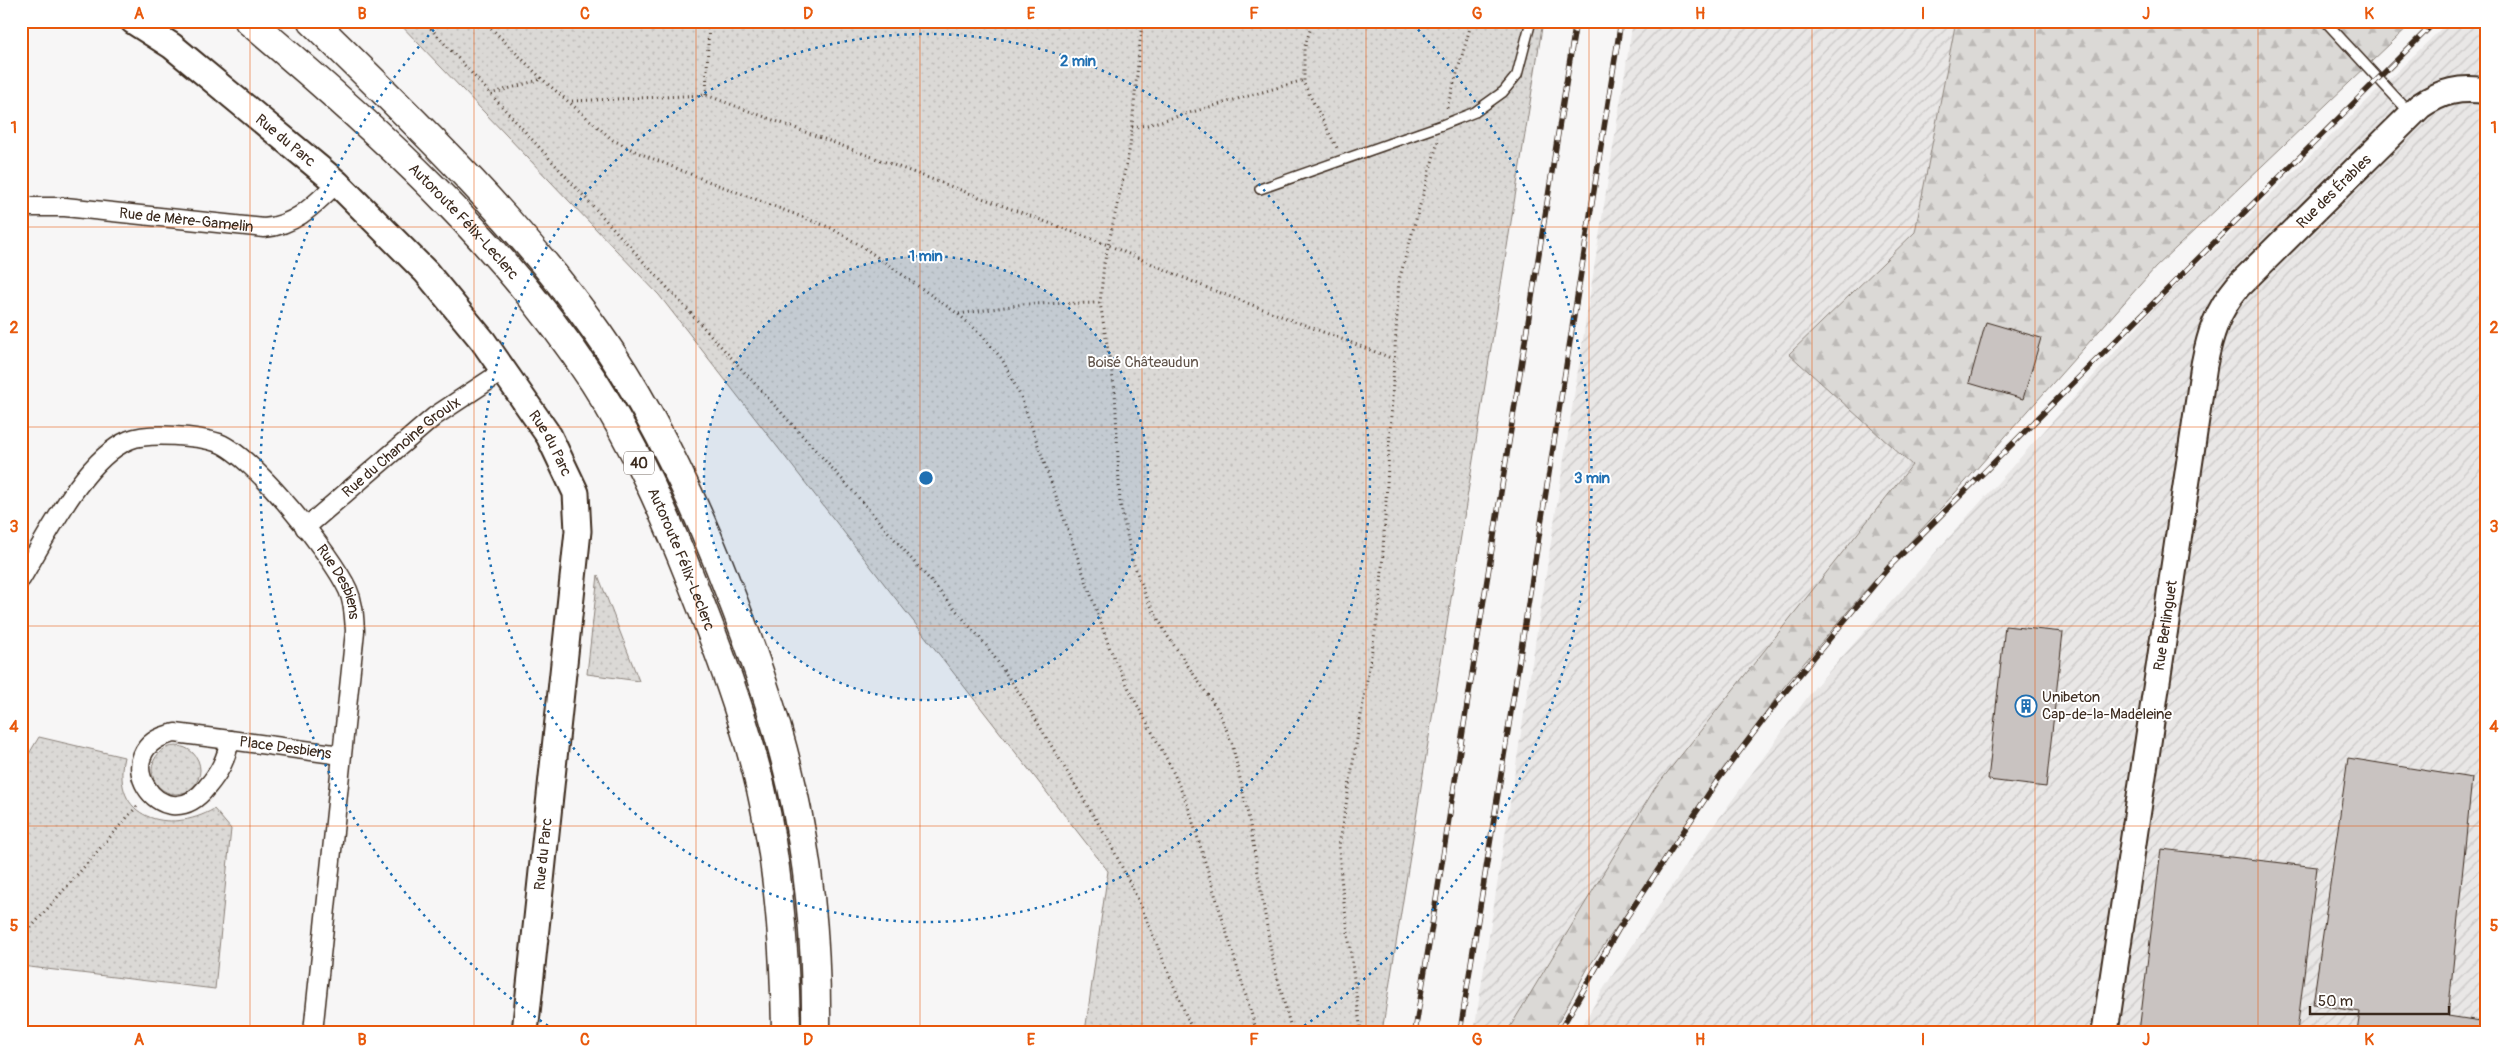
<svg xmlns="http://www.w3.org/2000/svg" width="2508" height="1053" font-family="Pangolin,sans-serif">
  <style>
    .industrial { fill: url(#industrial-furrows) }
    .green { fill: url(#green-dots); stroke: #8b827a }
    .forest { fill: url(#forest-firs); stroke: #8b827a }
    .building { fill: #c9c3c1; stroke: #3b2a1e }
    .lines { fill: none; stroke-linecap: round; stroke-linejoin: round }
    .lane-casing { stroke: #3b2a1e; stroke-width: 12 }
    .street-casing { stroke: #3b2a1e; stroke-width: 21 }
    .secondary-casing { stroke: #3b2a1e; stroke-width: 29 }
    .highway-casing { stroke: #3b2a1e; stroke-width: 31 }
    .path { stroke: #3b2a1e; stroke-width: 3; stroke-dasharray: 1 4; stroke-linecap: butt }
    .lane { stroke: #fff; stroke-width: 9 }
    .street { stroke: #fff; stroke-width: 18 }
    .secondary { stroke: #fff; stroke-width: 25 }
    .highway { stroke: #fff; stroke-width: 28 }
    .rail-casing { stroke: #3b2a1e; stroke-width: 5.5 }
    .rail { stroke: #fff; stroke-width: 4; stroke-dasharray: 11; stroke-linecap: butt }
    .grid { fill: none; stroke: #e8590c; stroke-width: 1; stroke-opacity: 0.55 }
    .ring { fill: none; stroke: #1f6fb2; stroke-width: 2.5; stroke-dasharray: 2.5 5 }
    .labels { text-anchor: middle; stroke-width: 4; stroke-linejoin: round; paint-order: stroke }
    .shield { fill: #fff; stroke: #766a62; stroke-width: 1 }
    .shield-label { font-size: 14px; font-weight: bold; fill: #3b2a1e }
    .street-label { font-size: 15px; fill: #3b2a1e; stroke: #fff }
    .park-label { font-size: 15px; fill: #63564c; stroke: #fff }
    .poi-label { font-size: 15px; fill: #3b2a1e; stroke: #fff; text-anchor: start }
    .centre { fill: #1f6fb2; stroke: #fff; stroke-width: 2.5 }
    .ring-label { font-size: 15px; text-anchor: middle; font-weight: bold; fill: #1f6fb2; stroke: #fff; stroke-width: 4; stroke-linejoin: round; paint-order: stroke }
    .neatline { fill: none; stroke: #e8590c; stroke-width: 2 }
    .grid-label { font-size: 16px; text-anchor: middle; font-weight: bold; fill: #e8590c }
  </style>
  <defs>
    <pattern id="industrial-furrows" width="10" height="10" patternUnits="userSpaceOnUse" patternTransform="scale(1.25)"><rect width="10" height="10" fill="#e9e7e6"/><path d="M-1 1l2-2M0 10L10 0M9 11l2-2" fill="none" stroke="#c9c6c5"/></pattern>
    <pattern id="green-dots" width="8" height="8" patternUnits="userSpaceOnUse" patternTransform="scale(1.25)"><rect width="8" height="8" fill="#dbd9d6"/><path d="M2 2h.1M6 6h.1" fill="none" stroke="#bdbab7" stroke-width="1.8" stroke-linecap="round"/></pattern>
    <pattern id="forest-firs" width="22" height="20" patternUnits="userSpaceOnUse" patternTransform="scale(1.25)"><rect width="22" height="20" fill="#dbd9d6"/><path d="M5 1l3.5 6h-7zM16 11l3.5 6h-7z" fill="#bdbab7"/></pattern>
  </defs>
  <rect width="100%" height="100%" fill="#f7f6f6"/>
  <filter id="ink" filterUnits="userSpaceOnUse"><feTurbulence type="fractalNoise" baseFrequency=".02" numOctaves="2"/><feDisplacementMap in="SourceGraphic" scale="10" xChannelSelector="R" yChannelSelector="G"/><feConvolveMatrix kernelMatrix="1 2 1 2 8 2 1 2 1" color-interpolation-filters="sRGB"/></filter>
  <g filter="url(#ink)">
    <!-- industrial -->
    <g class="industrial">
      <polygon points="1633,21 1956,21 1915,232 1789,354 1912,465 1655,788 1507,1032 1474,1032"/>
      <polygon points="2449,21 2487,21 2487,1032 1579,1032 1602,991 1701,843 1815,687 2156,306"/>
    </g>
    <!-- green -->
    <g class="green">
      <polygon points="397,21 1543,21 1382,1032 1085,1032 1108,871 659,295"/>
      <polygon points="598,575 639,681 587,674"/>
      <path d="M39,737l85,20c-14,62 45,78 90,52l17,20 -16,160 -194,-23v-199z"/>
      <circle cx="176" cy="770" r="24"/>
    </g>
    <!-- forest -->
    <polygon class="forest" points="1956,21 2414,21 2155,268 1965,482 1864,592 1783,688 1588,968 1553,1032 1507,1032 1655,788 1912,465 1789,354 1915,232"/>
    <!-- building -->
    <g class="building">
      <polygon points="1986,322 2041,338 2023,399 1969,383"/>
      <polygon points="2005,626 2063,632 2046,787 1988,780"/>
      <polygon points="2348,758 2472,778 2448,1016 2487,1022 2487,1032 2357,1032 2360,1012 2313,1004"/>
      <polygon points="2161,849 2317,867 2297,1032 2139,1032"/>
    </g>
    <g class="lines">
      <!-- lane casing -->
      <g class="lane-casing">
        <g id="lane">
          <polyline points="2325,21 2411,114"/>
          <polyline points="1260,189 1442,125 1475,112 1503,92 1517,75 1531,21"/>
        </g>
      </g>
      <!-- street casing -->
      <g class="street-casing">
        <g id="street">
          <path id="s1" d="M21,207h44l199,21c32,-3 50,-23 73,-45"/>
          <path id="s2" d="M305,528l130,-112 68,-45"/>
          <path id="s3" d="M21,579c25,-41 63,-120 108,-139 19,-8 70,-4 90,3 35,14 113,112 129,147 6,13 6,27 7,41l-42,401"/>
          <path d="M175,733l55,7c-4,19 -10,32 -23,47 -46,58 -106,-40 -32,-54z"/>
          <path id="s4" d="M230,740l111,15"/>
        </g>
      </g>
      <!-- secondary casing -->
      <g class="secondary-casing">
        <g id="secondary">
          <path id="s5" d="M133,21l39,25 165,137 89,89 57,69 66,95 27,57 2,38 -53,501"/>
          <path id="s6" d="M2105,1032l99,-667c6,-31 13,-54 34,-79l182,-180c22,-15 40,-19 67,-15"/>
        </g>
      </g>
      <!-- highway casing -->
      <g class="highway-casing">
        <g id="highway">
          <path id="s7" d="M249,21c127,107 253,221 345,361 40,62 70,130 97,198 27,68 53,137 70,209 18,79 24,162 25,243"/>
          <path d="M312,21c100,98 204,197 285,311 51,72 89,151 122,233 29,73 56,146 73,222 18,80 25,163 24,245"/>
        </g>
      </g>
      <!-- path -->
      <g class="path">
        <polyline points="424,21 851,489 986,645 1022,697 1110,843 1141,906 1193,1032"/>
        <polyline points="484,21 542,79 613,140 639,153 705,180 831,228 860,245 958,314 981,334 1002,359 1021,397 1110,649 1134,699 1171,767 1188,806 1257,1032"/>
        <polyline points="1142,21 1130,147 1104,264 1100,303 1115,391 1120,503 1133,562 1147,599 1167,635 1218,710 1232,743 1249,819 1272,957 1292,1032"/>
        <polyline points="1313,21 1304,49 1304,84 1337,148"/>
        <polyline points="490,94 542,79"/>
        <polyline points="706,95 709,21"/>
        <polyline points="572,101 706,95 1108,245 1205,287 1394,359"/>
        <polyline points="1447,108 1472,21"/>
        <polyline points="1132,127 1147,125 1304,80"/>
        <polyline points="959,314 1024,304 1100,303"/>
        <polyline points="21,939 138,805"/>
        <polyline points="1361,1032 1341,879 1339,846 1380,602 1399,280 1438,141"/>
      </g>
      <!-- lane -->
      <use href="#lane" class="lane"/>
      <!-- street -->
      <use href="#street" class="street"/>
      <!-- secondary -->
      <use href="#secondary" class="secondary"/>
      <!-- highway -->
      <use href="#highway" class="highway"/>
      <!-- rail casing -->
      <g class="rail-casing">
        <g id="rail">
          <polyline points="1415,1032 1576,21"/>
          <polyline points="1460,1032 1621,21"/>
          <polyline points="1559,1032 1618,930 1717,781 1781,697 1889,567 2436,21"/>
        </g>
      </g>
      <!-- rail -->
      <use href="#rail" class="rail"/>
    </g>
  </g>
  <!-- grid -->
  <path class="grid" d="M250,21v1011M474,21v1011M696,21v1011M920,21v1011M1142,21v1011M1366,21v1011M1589,21v1011M1812,21v1011M2035,21v1011M2258,21v1011M21,227h2466M21,427h2466M21,626h2466M21,826h2466"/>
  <!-- distance rings -->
  <circle cx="926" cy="478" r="222" fill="#1f6fb2" fill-opacity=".12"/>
  <g class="ring">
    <circle cx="926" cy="478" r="222"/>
    <circle cx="926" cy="478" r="444"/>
    <path d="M554 1030A666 666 0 0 1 439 24M1413 24A666 666 0 0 1 1298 1030"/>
  </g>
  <!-- icons -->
  <defs>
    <g id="building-ring" transform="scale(1.125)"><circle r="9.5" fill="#fff" stroke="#1f6fb2" stroke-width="1.5"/><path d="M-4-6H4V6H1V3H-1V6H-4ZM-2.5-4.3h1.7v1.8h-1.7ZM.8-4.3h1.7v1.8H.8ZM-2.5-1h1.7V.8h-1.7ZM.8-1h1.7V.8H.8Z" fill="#1f6fb2"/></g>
  </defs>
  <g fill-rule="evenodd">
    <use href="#building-ring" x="2026" y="706"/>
  </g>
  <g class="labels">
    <!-- shield labels -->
    <rect class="shield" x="624" y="451.5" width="30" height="23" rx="4"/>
    <g class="shield-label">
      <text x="639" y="468">40</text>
    </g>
    <!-- street labels -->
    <g class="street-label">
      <text dy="5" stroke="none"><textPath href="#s5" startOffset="194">Rue du Parc</textPath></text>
      <text dy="5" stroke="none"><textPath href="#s6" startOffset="896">Rue des Érables</textPath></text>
      <text dy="5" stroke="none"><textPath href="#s1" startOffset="166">Rue de Mère-Gamelin</textPath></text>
      <text dy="5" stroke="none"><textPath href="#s7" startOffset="294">Autoroute Félix-Leclerc</textPath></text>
      <text dy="5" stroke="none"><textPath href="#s5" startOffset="599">Rue du Parc</textPath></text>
      <text dy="5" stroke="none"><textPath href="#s2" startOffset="126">Rue du Chanoine Groulx</textPath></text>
      <text dy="5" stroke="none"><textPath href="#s7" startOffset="699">Autoroute Félix-Leclerc</textPath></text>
      <text dy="5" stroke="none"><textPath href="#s3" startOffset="456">Rue Desbiens</textPath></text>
      <text dy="5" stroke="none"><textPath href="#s6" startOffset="411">Rue Berlinguet</textPath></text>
      <text dy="5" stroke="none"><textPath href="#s4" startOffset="56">Place Desbiens</textPath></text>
      <text transform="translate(543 854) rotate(-84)" y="5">Rue du Parc</text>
    </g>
    <!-- park labels -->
    <g class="park-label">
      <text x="1143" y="367">Boisé Châteaudun</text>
    </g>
    <!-- poi labels -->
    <g class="poi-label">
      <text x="2042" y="702">Unibeton<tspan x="2042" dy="17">Cap-de-la-Madeleine</tspan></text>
    </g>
  </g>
  <circle cx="926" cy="478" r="8" class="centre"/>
  <g class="ring-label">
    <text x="1078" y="66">2 min</text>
    <text x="926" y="261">1 min</text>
    <text x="1592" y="483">3 min</text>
  </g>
  <!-- margin -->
  <rect width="2508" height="1053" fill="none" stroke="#fff" stroke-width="55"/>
  <!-- scale -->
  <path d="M2310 1006v8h139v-8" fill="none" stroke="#3b2a1e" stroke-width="2.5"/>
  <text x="2318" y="1006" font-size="15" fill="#3b2a1e" stroke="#ffffff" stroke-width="4" paint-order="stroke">50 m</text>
  <rect x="28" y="28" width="2452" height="998" class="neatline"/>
  <g class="grid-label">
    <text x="139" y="19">A</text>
    <text x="362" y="19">B</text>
    <text x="585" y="19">C</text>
    <text x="808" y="19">D</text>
    <text x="1031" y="19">E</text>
    <text x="1254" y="19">F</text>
    <text x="1477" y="19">G</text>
    <text x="1700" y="19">H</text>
    <text x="1923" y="19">I</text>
    <text x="2146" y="19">J</text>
    <text x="2369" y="19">K</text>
    <text x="14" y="133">1</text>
    <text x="2494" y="133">1</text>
    <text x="14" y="333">2</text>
    <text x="2494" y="333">2</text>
    <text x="14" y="532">3</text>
    <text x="2494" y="532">3</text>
    <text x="14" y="732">4</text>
    <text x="2494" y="732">4</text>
    <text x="14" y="931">5</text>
    <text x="2494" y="931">5</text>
    <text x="139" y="1045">A</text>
    <text x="362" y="1045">B</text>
    <text x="585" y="1045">C</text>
    <text x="808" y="1045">D</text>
    <text x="1031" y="1045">E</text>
    <text x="1254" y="1045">F</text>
    <text x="1477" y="1045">G</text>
    <text x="1700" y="1045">H</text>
    <text x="1923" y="1045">I</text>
    <text x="2146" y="1045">J</text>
    <text x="2369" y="1045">K</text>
  </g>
</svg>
